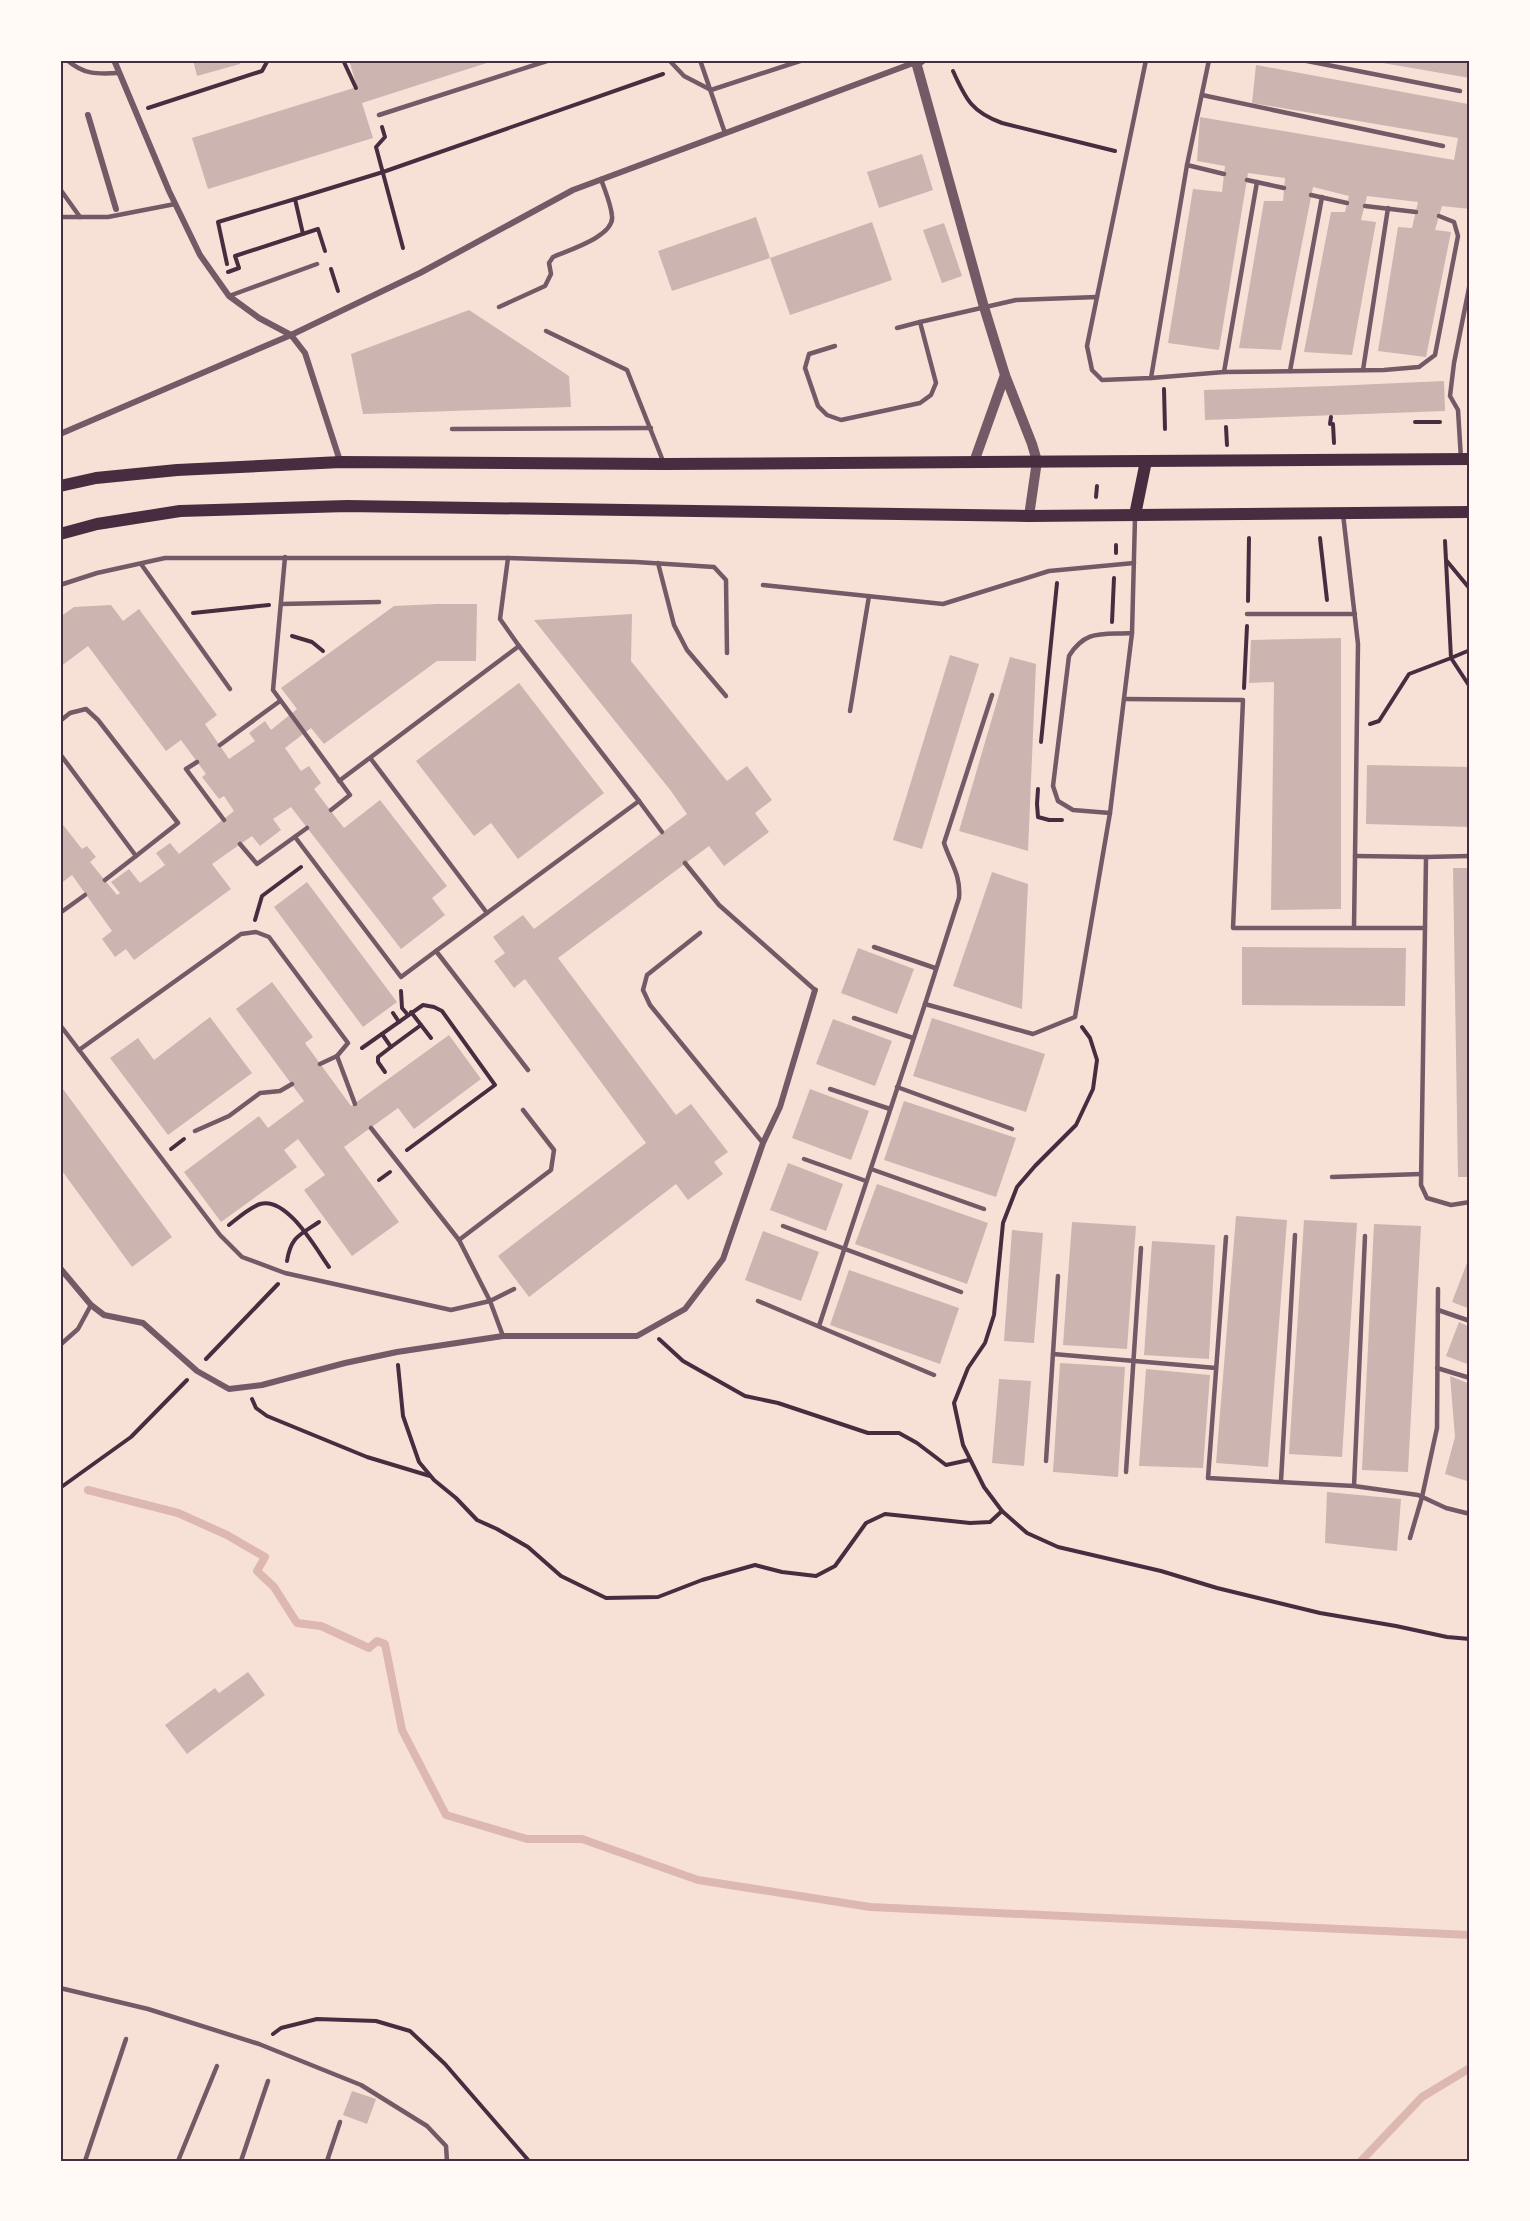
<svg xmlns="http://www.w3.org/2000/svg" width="1530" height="2221" font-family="'Work Sans',sans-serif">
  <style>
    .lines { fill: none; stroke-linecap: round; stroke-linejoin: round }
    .stream { stroke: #dcb8b0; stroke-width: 8 }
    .building { fill: #ccb4b1 }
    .path { stroke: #4a2c40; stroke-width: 4 }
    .service { stroke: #755966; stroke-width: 4.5 }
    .minor { stroke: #755966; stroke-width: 6 }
    .tertiary { stroke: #755966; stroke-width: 10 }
    .secondary { stroke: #4a2c40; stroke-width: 12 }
    .neatline { fill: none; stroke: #4a2c40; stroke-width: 2 }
  </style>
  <rect width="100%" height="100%" fill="#f7e1d7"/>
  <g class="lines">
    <!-- stream -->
    <g class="stream">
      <polyline points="88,1490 178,1513 227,1535 265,1557 257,1571 274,1587 297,1623 321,1626 369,1648 377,1641 385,1644 402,1730 446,1815 527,1839 582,1839 698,1880 870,1907 1470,1935"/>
      <polyline points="1361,2161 1422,2097 1470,2068"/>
    </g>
  </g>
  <!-- building -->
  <g class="building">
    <polygon points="193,60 238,60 240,64 197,76"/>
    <polygon points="349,60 496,60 362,103 373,138 208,189 192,138 357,87"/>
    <polygon points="1371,60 1470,60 1470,78 1371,61"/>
    <polygon points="1256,65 1468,104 1468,99 1470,99 1470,209 1442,206 1439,216 1435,230 1451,232 1426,357 1378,351 1398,227 1412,228 1418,202 1367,196 1361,220 1376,222 1352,355 1304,352 1331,212 1345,212 1349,196 1313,187 1281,350 1239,348 1264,201 1283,201 1285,178 1248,173 1219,350 1168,343 1193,189 1222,192 1225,166 1197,161 1200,117 1454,160 1458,138 1252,103"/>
    <polygon points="922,154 933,190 879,208 867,172"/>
    <polygon points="756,217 770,258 672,291 658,251"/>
    <polygon points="872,222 892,280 790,315 770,258"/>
    <polygon points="944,223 962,276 942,283 923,230"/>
    <polygon points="469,310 569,376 571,407 363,414 351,354"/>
    <polygon points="1444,381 1445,411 1205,420 1204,390 1332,386"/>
    <polygon points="437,604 477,604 476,661 437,661 324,744 311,728 285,748 301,771 309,766 321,783 314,789 344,828 380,800 447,886 432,898 445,915 401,949 291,807 273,819 281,830 260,846 252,836 212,864 231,889 134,960 126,949 115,957 102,939 112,931 72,875 60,884 60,821 82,849 87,846 96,857 90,862 117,895 120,893 111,882 129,869 140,883 165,865 156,853 170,843 179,854 234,811 224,796 219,799 202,777 206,774 181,740 166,751 88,646 60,667 60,617 74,607 111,605 123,621 139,609 217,715 205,724 229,759 255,741 249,733 265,721 271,730 297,709 281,688 394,606"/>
    <polygon points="632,614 631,661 727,781 747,766 772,800 755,813 769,832 724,866 709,846 558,958 676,1115 691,1104 728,1152 714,1162 723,1174 688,1200 676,1184 529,1297 498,1256 646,1143 525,979 514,988 494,961 505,953 493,937 523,915 534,929 687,814 671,791 534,620"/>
    <polygon points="1341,638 1341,909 1271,910 1274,682 1249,683 1251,640"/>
    <polygon points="950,655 979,664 922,849 893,840"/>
    <polygon points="1010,657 1036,664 1028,851 959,831"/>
    <polygon points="519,683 604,793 518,859 491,823 474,836 416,761"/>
    <polygon points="1367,765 1470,767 1470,827 1366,824"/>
    <polygon points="1453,868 1470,868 1470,1177 1458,1177"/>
    <polygon points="992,872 1028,884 1022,1009 953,986"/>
    <polygon points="307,882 397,1002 363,1027 274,907"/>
    <polygon points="1242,947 1406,948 1405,1006 1242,1005"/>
    <polygon points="858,948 914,969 897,1014 841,993"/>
    <polygon points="272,982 313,1037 305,1043 351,1106 449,1035 481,1079 414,1129 398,1108 344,1147 399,1222 352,1256 304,1190 325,1175 298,1139 284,1150 297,1167 221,1222 184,1172 259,1116 268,1128 304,1101 236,1009"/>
    <polygon points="210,1017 252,1073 168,1135 110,1058 138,1038 154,1060"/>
    <polygon points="932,1018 1045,1054 1026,1112 913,1076"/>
    <polygon points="833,1019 892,1041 875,1086 816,1064"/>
    <polygon points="60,1085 172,1237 132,1267 60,1168"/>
    <polygon points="810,1089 869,1111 851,1160 792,1138"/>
    <polygon points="904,1101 1016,1138 996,1197 884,1160"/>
    <polygon points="788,1163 843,1184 826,1231 770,1210"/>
    <polygon points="877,1184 988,1223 967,1284 855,1244"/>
    <polygon points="1236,1216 1287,1220 1268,1467 1216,1463"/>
    <polygon points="1304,1220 1357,1223 1342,1457 1289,1454"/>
    <polygon points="1072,1222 1136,1226 1127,1349 1063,1345"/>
    <polygon points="1374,1224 1421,1226 1408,1472 1362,1470"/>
    <polygon points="1012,1230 1043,1233 1034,1343 1004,1341"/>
    <polygon points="763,1231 819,1252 801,1301 745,1280"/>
    <polygon points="1152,1241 1215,1245 1209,1359 1144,1355"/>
    <polygon points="1470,1255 1470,1309 1452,1302"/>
    <polygon points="849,1270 959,1308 940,1364 830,1325"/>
    <polygon points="1459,1322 1470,1327 1470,1365 1446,1356"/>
    <polygon points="1060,1363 1125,1367 1118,1477 1053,1472"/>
    <polygon points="1146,1369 1210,1375 1203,1468 1139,1466"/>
    <polygon points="1450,1376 1470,1384 1470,1482 1445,1474 1455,1437"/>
    <polygon points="999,1379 1031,1381 1024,1466 992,1463"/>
    <polygon points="1327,1492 1401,1499 1397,1551 1325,1543"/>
    <polygon points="248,1672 265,1695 187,1754 165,1725 215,1688 219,1693"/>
    <polygon points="352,2091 376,2099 367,2124 343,2115"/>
  </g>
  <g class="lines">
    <!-- path -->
    <g class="path">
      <polyline points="343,60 356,88"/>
      <path d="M953,71c13,29 19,41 49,52l113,28"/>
      <polyline points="148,108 262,71 268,60"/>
      <polyline points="382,127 385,137 376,147 403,248"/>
      <polyline points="295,199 383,172 663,74"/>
      <polyline points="227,264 218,222 295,199 303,234"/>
      <polyline points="331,269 338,291"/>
      <polyline points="228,272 239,268 235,256 318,229 325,251"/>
      <polyline points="1164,389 1165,429"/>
      <polyline points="1415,422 1440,422"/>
      <polyline points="1330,424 1331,417"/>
      <polyline points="1333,424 1334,443"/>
      <polyline points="1226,427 1227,445"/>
      <polyline points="1096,497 1097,486"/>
      <polyline points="1320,538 1327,600"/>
      <polyline points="1116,553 1116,545"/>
      <polyline points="1446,560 1470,589"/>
      <polyline points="1248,601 1249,538"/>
      <polyline points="193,613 269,605"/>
      <polyline points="1112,622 1114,578"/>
      <polyline points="292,636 312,642 323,651"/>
      <polyline points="1470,650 1451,658 1470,687"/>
      <polyline points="1244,688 1247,626"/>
      <polyline points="1370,724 1379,721 1409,674 1451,658 1445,541"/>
      <polyline points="1041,742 1057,583"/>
      <polyline points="1038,789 1037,804 1038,817 1049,820 1062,820"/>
      <polyline points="255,920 262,896 301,867"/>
      <polyline points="401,991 402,1008 408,1015"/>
      <polyline points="411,1012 431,1038"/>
      <polyline points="393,1013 399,1022"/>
      <polyline points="1082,1027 1090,1038 1097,1060 1093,1089 1076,1125 1035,1166 1017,1187 1003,1223 994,1315 985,1343 968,1368 954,1403 963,1445 984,1487 1002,1511 1027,1533 1058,1547 1161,1571 1217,1588 1320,1613 1396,1626 1447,1637 1470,1639"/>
      <polyline points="382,1034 391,1047 421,1025"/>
      <polyline points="362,1048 423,1005 434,1007 442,1011 495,1085 407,1150"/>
      <polyline points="385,1072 378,1062 378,1057 391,1047"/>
      <polyline points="171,1149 184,1139"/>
      <polyline points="379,1180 390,1172"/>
      <path d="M229,1225c9,-7 20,-17 31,-21 27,-8 56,45 69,63"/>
      <path d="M287,1261c4,-25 13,-26 32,-39"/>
      <polyline points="659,1339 683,1361 745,1396 778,1403 868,1433 899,1433 917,1443 946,1465 969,1460"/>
      <polyline points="206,1359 278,1284"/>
      <polyline points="398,1365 403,1416 419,1462 434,1480 456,1498 477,1520 497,1529 528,1547 561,1576 606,1598 658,1597 702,1580 755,1565 782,1572 816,1576 835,1566 866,1523 885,1514 970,1523 990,1522 1002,1511"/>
      <polyline points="252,1399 256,1408 267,1416 367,1457 430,1476"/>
      <polyline points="60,1488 131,1437 187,1380"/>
      <polyline points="273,2034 281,2028 317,2019 376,2021 410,2031 445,2064 529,2161"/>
    </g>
    <!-- service -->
    <g class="service">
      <path d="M67,60c17,15 30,14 52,13"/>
      <polyline points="669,60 684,76 711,90 803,60"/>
      <polyline points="700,60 725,133"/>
      <polyline points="1302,60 1460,91"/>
      <polyline points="1202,95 1443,146"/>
      <polyline points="379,115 550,60"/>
      <polyline points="1187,165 1209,60"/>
      <polyline points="1247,180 1284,188"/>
      <polyline points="60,189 80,217"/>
      <polyline points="1311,195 1347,203"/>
      <polyline points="1365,206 1416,212"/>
      <polyline points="60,217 108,217 175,204"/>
      <polyline points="229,296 317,264"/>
      <polyline points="1097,297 1146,60"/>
      <path d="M499,307l46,-21 6,-12 -2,-11 4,-6c16,-7 62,-21 59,-41 -1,-12 -7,-25 -11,-37"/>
      <polyline points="920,322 1016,300 1097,297 1087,346 1092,370 1102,380 1151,378 1224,372 1384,370 1419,367 1435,355 1458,236 1454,222 1439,216"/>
      <polyline points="546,331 627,370 663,461"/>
      <polyline points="835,346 809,354 805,368 818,406 827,415 841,420 920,403 931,395 936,383 920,322 897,328"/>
      <polyline points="1363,370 1388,208"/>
      <polyline points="1290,371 1322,197"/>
      <polyline points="1224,372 1257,182"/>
      <polyline points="1151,378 1187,165 1224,174"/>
      <polyline points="452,429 651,428"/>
      <polyline points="1461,459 1458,410 1450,396 1454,363 1470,283"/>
      <polyline points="1343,514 1358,644 1354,928"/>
      <polyline points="285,557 273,690 350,795 331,810"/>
      <polyline points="658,563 674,625 687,650 726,696"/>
      <polyline points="141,564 230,689"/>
      <polyline points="60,585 97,573 165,558 508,558 636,562 714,567 726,580 727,653"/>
      <polyline points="763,585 943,604 1049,571 1134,563"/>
      <polyline points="281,604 379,602"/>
      <polyline points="1247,614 1355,614"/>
      <path d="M992,695l-48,148c7,21 17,32 15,55l-34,106 108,30 42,-17 35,-204 22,-180 3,-115"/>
      <polyline points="1124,699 1243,700 1233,928 1425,928 1426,857 1355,856"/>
      <polyline points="850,711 869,596"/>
      <polyline points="60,721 70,713 86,709 98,720 178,823 136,856"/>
      <polyline points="220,745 280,701"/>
      <polyline points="60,754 136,856 105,880"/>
      <polyline points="371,759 487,913 639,801 519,646"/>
      <polyline points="197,762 186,769 224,820"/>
      <polyline points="339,781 519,646 500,619 508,558"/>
      <polyline points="639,801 662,832"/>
      <path d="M1110,813l-37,-3 -15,-9 -5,-15 16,-130c17,-27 33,-21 63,-23"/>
      <polyline points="295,837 401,977 487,913"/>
      <polyline points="240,844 257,864 307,828"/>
      <polyline points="1426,857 1470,856"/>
      <polyline points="685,863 719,905 815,990"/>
      <polyline points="60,913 85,895"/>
      <polyline points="1425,928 1421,1185 1427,1198 1451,1205 1470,1202"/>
      <polyline points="700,933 647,975 643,990 650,1005 763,1143"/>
      <polyline points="874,947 935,968"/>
      <polyline points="436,951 528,1070"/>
      <polyline points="854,1018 913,1038"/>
      <polyline points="60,1025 220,1235 242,1257 285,1273 451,1310 490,1301 459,1240 371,1128"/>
      <polyline points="79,1050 241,934 256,932 269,937 348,1043 337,1056 320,1064"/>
      <polyline points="337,1056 355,1104"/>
      <polyline points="897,1087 1012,1129"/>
      <polyline points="830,1089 890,1109"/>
      <polyline points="195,1131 229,1116 260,1093 280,1091 292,1084"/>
      <polyline points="804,1159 866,1181"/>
      <polyline points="871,1169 984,1209"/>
      <polyline points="1332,1177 1421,1174"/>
      <polyline points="783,1226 961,1292"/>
      <polyline points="1226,1237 1208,1478 1354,1486 1418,1495 1446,1508 1470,1514"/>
      <polyline points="459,1240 551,1170 554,1150 523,1110"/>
      <polyline points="758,1301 934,1375"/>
      <polyline points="1438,1310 1470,1321"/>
      <polyline points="819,1326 925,1004"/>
      <polyline points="503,1336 490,1301 514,1289"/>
      <polyline points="60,1345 78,1329 91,1305"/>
      <polyline points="1053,1354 1216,1368"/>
      <polyline points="1437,1368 1470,1378"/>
      <polyline points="1046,1461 1058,1276"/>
      <polyline points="1126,1472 1141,1248"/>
      <polyline points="1281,1481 1295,1235"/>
      <polyline points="1354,1486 1365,1236"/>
      <polyline points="1410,1538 1422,1497 1437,1428 1438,1289"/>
      <polyline points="60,1988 148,2009 259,2044 361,2085 427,2126 446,2146 447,2161"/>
      <polyline points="85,2161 126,2039"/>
      <polyline points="178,2161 217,2066"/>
      <polyline points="241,2161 268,2081"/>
      <polyline points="327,2161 340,2122"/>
    </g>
    <!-- minor -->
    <g class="minor">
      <polyline points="114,60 169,191 200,255 229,296 259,318 291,335 305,353 340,461"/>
      <polyline points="88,115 116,209"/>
      <polyline points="60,434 291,335 420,273 573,190 916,62"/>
      <polyline points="60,1268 91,1305 104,1315 143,1323 197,1371 229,1389 262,1385 345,1363 397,1352 503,1336 637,1336 685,1309 723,1259 763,1143 780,1107 815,990"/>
    </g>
    <!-- tertiary -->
    <g class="tertiary">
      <polyline points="921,60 916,62 984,307 1005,375 1032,444 1037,461 1029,516"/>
      <polyline points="974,462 1005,375"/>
    </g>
    <!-- secondary -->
    <g class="secondary">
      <polyline points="60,486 96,478 177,470 341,462 664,464 1470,459"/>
      <polyline points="1135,515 1146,461"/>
      <polyline points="60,534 97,524 180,511 347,506 1029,516 1470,512"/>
    </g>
  </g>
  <!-- border -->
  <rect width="1530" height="2221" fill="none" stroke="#fffaf5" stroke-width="123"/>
  <rect x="62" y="62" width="1406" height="2098" class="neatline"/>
</svg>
